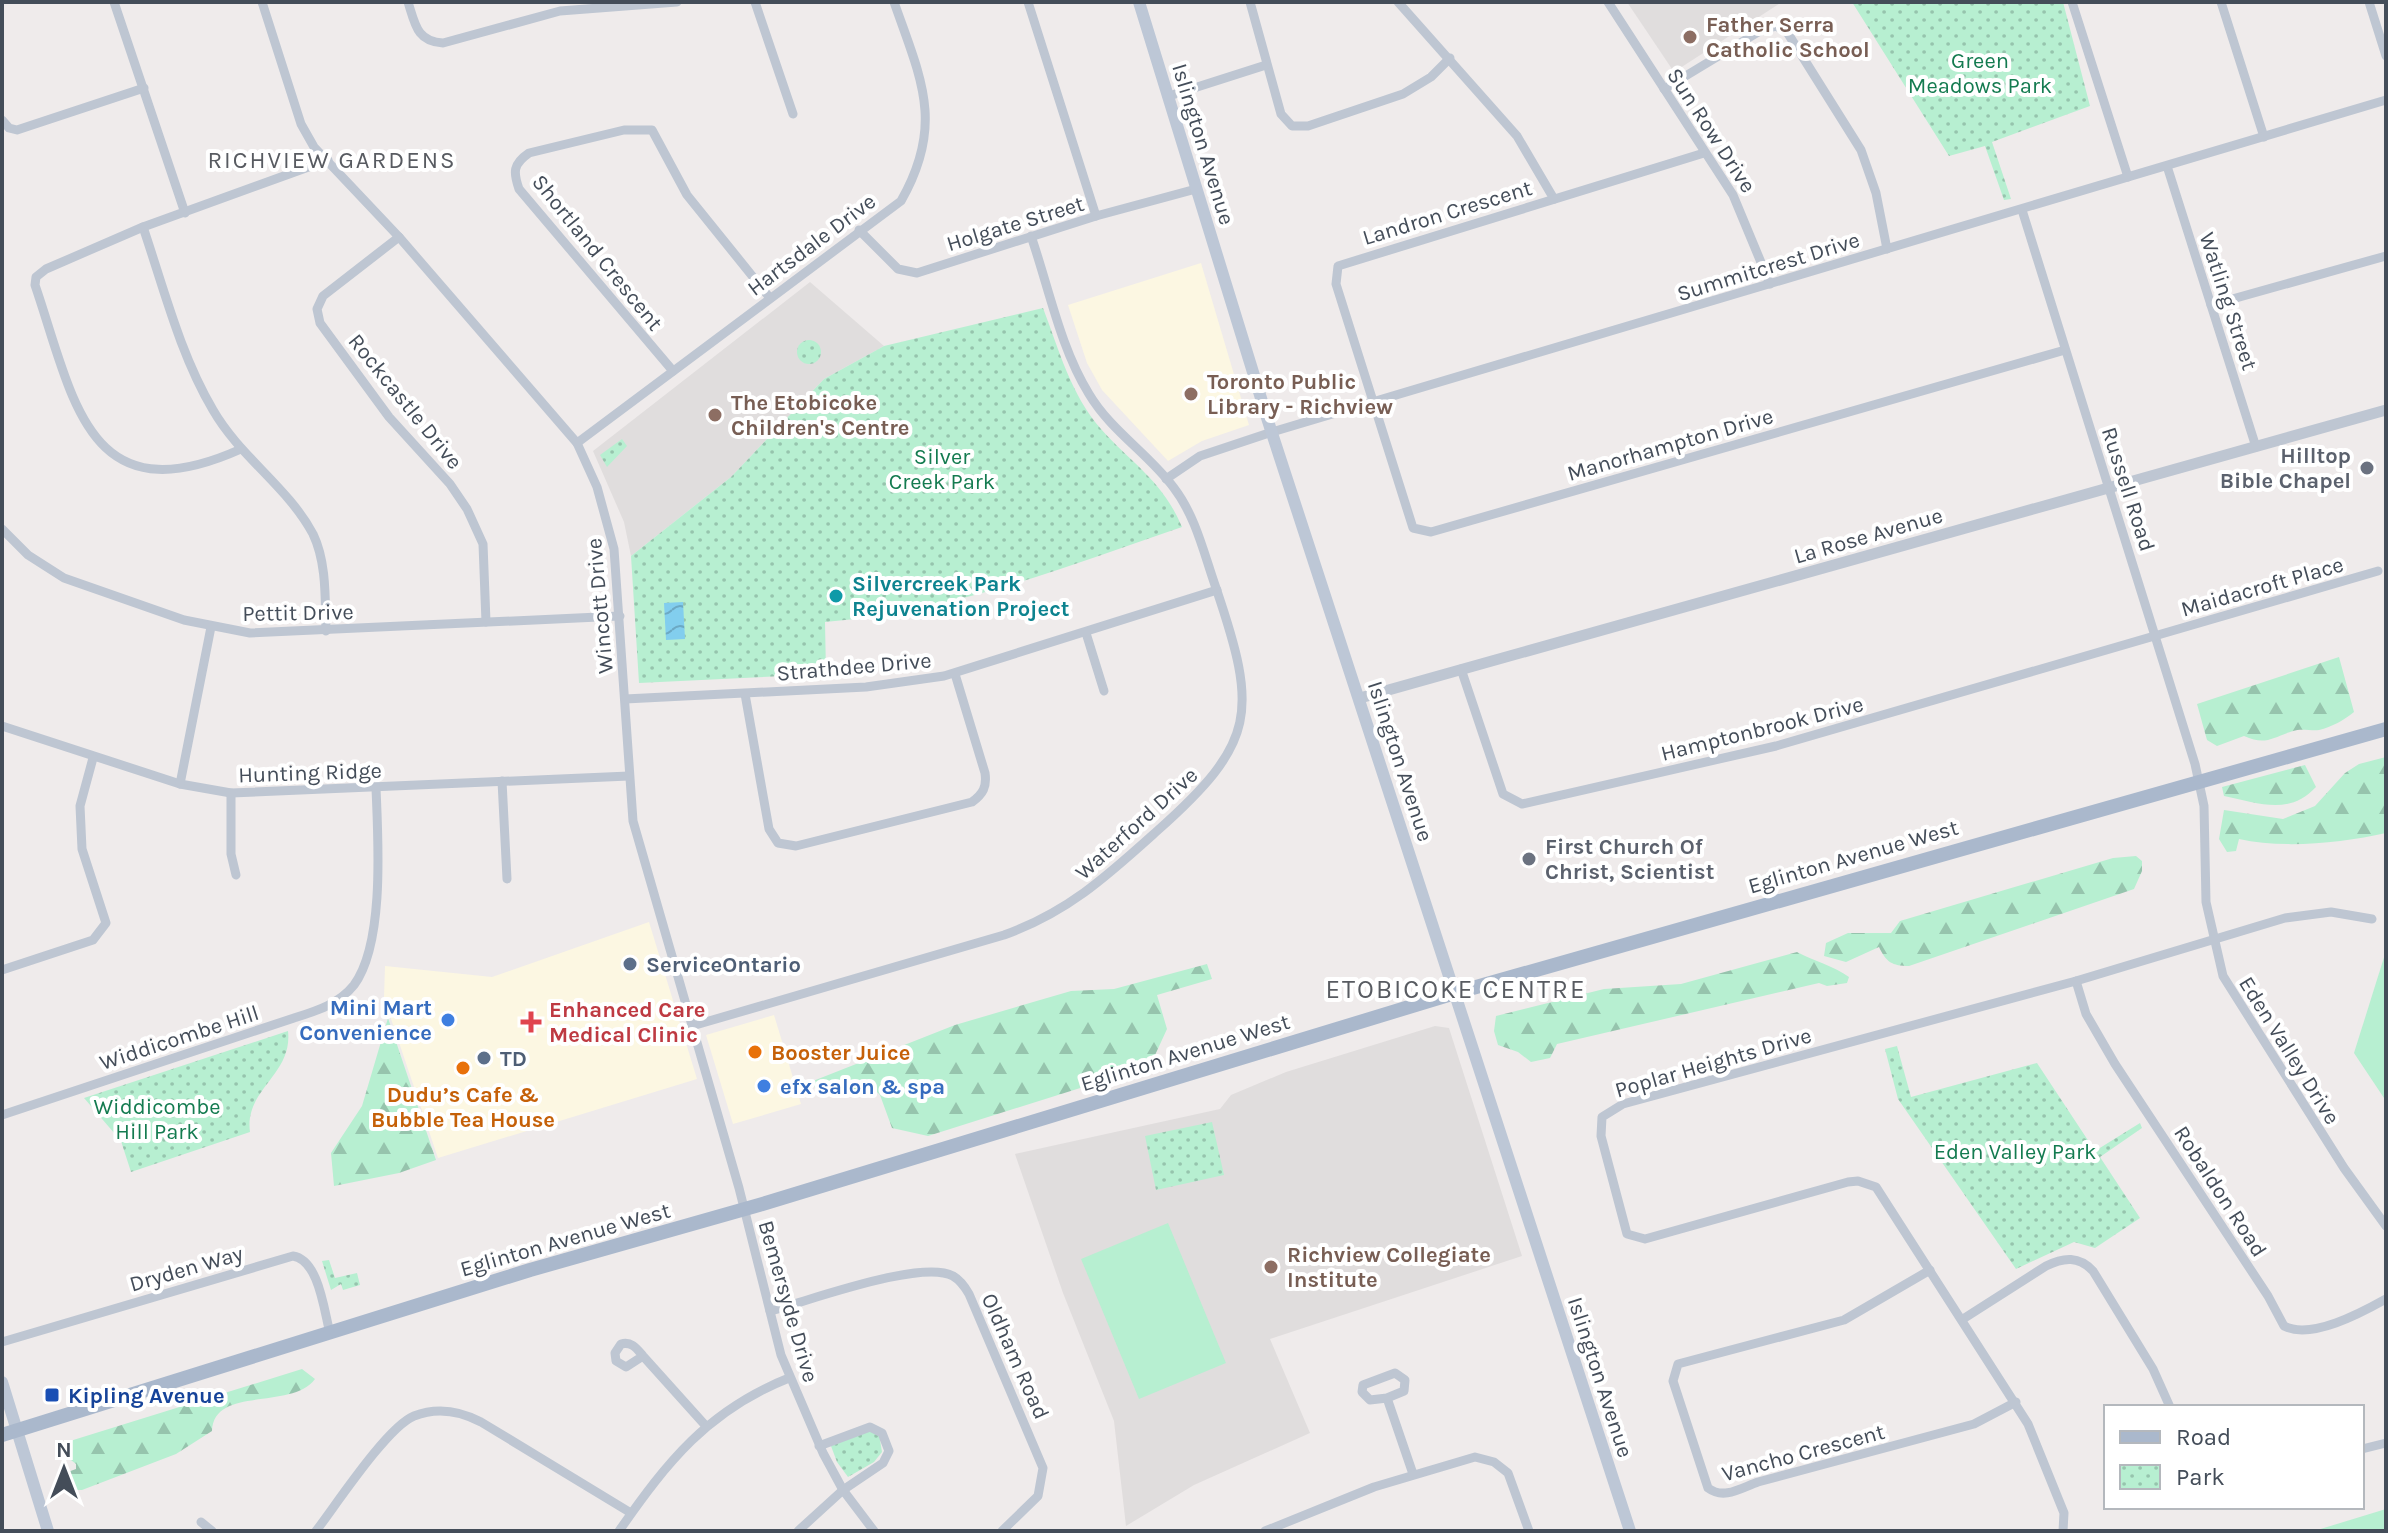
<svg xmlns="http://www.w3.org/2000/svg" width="2388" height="1533" font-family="Karla,sans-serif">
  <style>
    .commercial { fill: #fcf7e2 }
    .education { fill: #e0dddd }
    .grass { fill: #b7efd1 }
    .forest { fill: url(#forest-firs) }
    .park { fill: url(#park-dots) }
    .water { fill: url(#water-waves) }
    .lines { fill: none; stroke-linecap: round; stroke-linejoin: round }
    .minor { stroke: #bec6d2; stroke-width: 9 }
    .tertiary { stroke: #bec6d2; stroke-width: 11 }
    .secondary { stroke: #bdc7d6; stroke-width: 12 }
    .primary { stroke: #aab8cc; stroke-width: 14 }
    .education-dot { fill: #8d6e63; stroke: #fff; stroke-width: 3 }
    .worship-dot { fill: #6b7280; stroke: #fff; stroke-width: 3 }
    .culture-dot { fill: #0f9aa8; stroke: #fff; stroke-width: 3 }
    .service-dot { fill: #5c6f8a; stroke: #fff; stroke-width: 3 }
    .shop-dot { fill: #3f7fe0; stroke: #fff; stroke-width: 3 }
    .health-dot { fill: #e0444e; stroke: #fff; stroke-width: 3 }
    .food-dot { fill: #e8710a; stroke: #fff; stroke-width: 3 }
    .transit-dot { fill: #1a4fb4; stroke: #fff; stroke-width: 3 }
    .labels { text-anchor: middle; stroke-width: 8; stroke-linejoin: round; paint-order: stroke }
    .education-label { font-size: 22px; font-weight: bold; fill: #785e54; stroke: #fff; text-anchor: start }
    .park-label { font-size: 22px; fill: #147b50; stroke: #fff }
    .street-label { font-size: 22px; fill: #444d59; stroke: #fff }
    .worship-label { font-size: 22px; font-weight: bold; fill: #5b616d; stroke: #fff; text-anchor: end }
    .culture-label { font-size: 22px; font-weight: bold; fill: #0d838f; stroke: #fff; text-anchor: start }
    .service-label { font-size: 22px; font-weight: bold; fill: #4e5e75; stroke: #fff; text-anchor: start }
    .shop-label { font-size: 22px; font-weight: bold; fill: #366cbe; stroke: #fff; text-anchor: end }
    .health-label { font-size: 22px; font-weight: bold; fill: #be3a42; stroke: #fff; text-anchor: start }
    .food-label { font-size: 22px; font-weight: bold; fill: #c56008; stroke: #fff; text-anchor: start }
    .transit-label { font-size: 22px; font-weight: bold; fill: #164399; stroke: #fff; text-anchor: start }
    .neighbourhood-label { font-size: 24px; letter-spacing: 2px; fill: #585b61; stroke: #fff }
    .quarter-label { font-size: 26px; letter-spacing: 2px; fill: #585b61; stroke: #fff }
  </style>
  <defs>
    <pattern id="forest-firs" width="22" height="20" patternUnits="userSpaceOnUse" patternTransform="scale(2)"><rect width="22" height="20" fill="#b7efd1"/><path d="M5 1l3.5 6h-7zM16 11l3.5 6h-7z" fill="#96c4ad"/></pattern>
    <pattern id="park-dots" width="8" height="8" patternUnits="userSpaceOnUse" patternTransform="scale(2)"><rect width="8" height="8" fill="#b7efd1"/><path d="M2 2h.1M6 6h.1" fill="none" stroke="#96c4ad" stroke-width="1.8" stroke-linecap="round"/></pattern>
    <pattern id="water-waves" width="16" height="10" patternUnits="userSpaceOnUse" patternTransform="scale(2)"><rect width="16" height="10" fill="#82ceee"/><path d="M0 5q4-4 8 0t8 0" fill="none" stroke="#6ca9c4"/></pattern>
  </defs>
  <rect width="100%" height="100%" fill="#efebeb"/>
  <!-- commercial -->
  <g class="commercial">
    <polygon points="1201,263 1249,425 1202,441 1168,461 1102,390 1087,363 1068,305"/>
    <polygon points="649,922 697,1079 438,1158 384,998 385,966 492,977"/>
    <polygon points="774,1015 801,1104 733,1124 706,1035"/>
  </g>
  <!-- education -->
  <g class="education">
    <polygon points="1627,2 1782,2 1674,72"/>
    <polygon points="810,282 884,346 824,379 731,477 631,556 624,522 593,451"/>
    <polygon points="1435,1026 1449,1028 1522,1256 1270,1339 1310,1433 1194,1485 1126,1526 1114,1421 1063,1293 1015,1154 1220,1109 1231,1095 1286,1072"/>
  </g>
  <!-- grass -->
  <g class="grass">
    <polygon points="2386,951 2386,1101 2354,1053"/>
    <polygon points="1168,1223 1226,1363 1139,1399 1081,1259"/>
    <polygon points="2386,1509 2386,1531 2314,1531"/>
  </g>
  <!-- forest -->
  <g class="forest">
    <path d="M2339,657l15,55c-10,8 -22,15 -35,18 -8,1 -18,-2 -26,1 -20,6 -27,15 -49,5l-27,10 -10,-6 -10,-36z"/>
    <path d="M2386,757v76c-44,10 -103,16 -147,6l-3,12 -9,1 -8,-13 5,-29 59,9 32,-13 30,-33 14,-9z"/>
    <path d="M2305,765l11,22c-27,29 -57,16 -92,9l-2,-9z"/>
    <path d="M2136,856l6,5v10l-8,18 -225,77c-17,0 -23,-4 -30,-19l-33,15 -22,-6 2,-13 22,-10h43l9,-12 213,-63z"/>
    <path d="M1797,952c17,9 37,14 52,25l-2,6 -20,3 -8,-3 -262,61 -7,14 -19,4 -13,-10 -20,-7 -4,-14 2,-15 108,-27 77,-5z"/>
    <polygon points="1207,964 1212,979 1157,995 1167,1029 1150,1066 928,1136 892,1128 880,1095 874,1089 817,1095 813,1081 955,1025 1071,991 1114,989"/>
    <polygon points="388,1018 436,1160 399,1173 334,1186 331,1153 362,1106"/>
    <path d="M302,1369l13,10c-24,32 -101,6 -103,52l-36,23 -94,36h-8l-9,-17 11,-4v-5l-10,-8 -2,-7 6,-8z"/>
  </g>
  <!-- park -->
  <g class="park">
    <polygon points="1852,2 2063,2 2090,106 1992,142 2011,199 2004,200 1985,146 1949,156"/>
    <path d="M1043,308c16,42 28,87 58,121 32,36 61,51 81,98 -119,41 -231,85 -357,95l1,52 -187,9 -8,-127 100,-79 93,-98 60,-33z"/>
    <circle cx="809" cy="352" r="12"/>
    <polygon points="622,439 627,446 607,467 600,455"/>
    <path d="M288,1031c5,44 -44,58 -38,101l-119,40 -10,-31 -37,-43z"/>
    <polygon points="1897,1046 1911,1097 2037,1063 2095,1151 2140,1123 2142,1128 2100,1157 2140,1218 2095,1248 2074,1242 2016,1269 1898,1099 1885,1049"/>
    <polygon points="1212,1122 1224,1175 1156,1190 1145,1136"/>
    <polygon points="329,1260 335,1278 357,1273 360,1285 343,1290 341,1284 331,1290 322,1261"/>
    <polygon points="867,1430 879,1434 882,1452 874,1462 848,1477 837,1462 831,1446"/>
  </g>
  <!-- water -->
  <polygon class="water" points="683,602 685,639 666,640 664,603"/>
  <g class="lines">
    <!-- minor -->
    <g class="minor">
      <polyline points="114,2 185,213"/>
      <polyline points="262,2 301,124 314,147 399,237 577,443 597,487 614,549 633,821 739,1188 781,1355 823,1453 843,1490 874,1531"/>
      <path d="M408,2c7,22 9,40 35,41l117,-32 117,-9"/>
      <polyline points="755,2 793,114"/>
      <polyline points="1028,2 1096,216"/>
      <polyline points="1250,2 1281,114 1292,126 1308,126 1403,94 1431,77 1450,58"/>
      <polyline points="1398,2 1517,136 1554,199"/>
      <polyline points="1608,2 1733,195 1770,284"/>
      <polyline points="2072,2 2128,177"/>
      <polyline points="2221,2 2264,137"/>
      <polyline points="2369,2 2386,56"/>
      <polyline points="1664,89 1760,31 1776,26 1787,32 1861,150 1876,193 1887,249"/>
      <polyline points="1169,96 1266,65"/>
      <polyline points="2,120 9,128 17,130 144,88"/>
      <polyline points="1704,153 1338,266 1336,284 1413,528 1431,532 2065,350"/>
      <polyline points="2167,166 2256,447"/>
      <polyline points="2022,210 2195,764 2204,806 2206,902 2223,976 2344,1168 2386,1226"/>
      <path d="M143,227c21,62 37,127 70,183 27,47 75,77 100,124 14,29 12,66 13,97"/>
      <polyline points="859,230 898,269 917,273 1096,216 1196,189"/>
      <polyline points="399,237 323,296 317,309 320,323 389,417 450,484 467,509 483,544 486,622"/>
      <polyline points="2211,305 2386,256"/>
      <path d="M673,371l-154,-182c-6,-17 -6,-25 10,-36l95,-23h28l35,65 83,103"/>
      <path d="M577,443l324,-242c44,-77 20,-122 -7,-199"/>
      <path d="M241,449c-154,69 -167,-50 -206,-164l1,-8 10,-8 97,-42 185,-67"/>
      <polyline points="1166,479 1200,456 1272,432 2386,100"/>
      <polyline points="2,529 28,555 64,578 184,620 250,633 620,616"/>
      <polyline points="1086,633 1104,691"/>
      <polyline points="1461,669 1503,794 1522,804 1776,746 2378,571"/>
      <path d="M745,694l24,135 9,14 18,3 176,-44c11,-8 15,-15 13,-29l-30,-99"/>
      <polyline points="625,699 866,687 944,676 1217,590"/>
      <polyline points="2,726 180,784 231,793 629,776"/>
      <polyline points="502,781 507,879"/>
      <polyline points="180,784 211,627"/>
      <polyline points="231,793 231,854 236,875"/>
      <polyline points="2,970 93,940 106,923 82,849 80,806 93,758"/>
      <path d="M2076,981l10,33 29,50 153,232 16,30c27,14 77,-13 102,-27"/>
      <path d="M692,1026l312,-91c64,-23 103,-59 153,-104 100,-89 101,-119 59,-243 -12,-34 -20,-71 -42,-100 -25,-34 -63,-57 -85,-94 -29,-47 -40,-106 -58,-158"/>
      <path d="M2,1115l292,-97c22,-7 45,-14 60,-33 31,-42 24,-146 22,-197"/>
      <path d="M1930,1270l-86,50 -166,44 -5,17 35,107c16,12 33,0 50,-6l216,-58 42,-22"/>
      <path d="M770,1311c39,-10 151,-52 183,-35 7,4 12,11 16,18l74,174 -5,28 -36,35"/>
      <path d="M1963,1319l83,-53c18,-9 33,-10 47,5l60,98 17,38"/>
      <path d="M2,1342l291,-86c26,4 31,55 37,77"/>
      <path d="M643,1356l-17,11 -10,-6 -1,-8 6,-9c11,-3 16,5 22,12l62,69"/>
      <polyline points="1387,1398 1370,1400 1362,1392 1363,1385 1395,1373 1405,1380 1404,1391 1387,1398 1413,1474"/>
      <polyline points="2362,1449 2386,1443"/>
      <polyline points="201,1522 212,1531"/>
      <path d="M316,1531c20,-26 71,-104 98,-115 23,-9 46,-5 67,6l150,91"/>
      <path d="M619,1531c48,-69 89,-121 170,-153"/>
      <polyline points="798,1531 843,1490 883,1463 889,1451 882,1433 870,1427 819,1446"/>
      <polyline points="1265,1531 1374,1487 1475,1457 1494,1462 1508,1473 1529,1531"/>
      <polyline points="2063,1531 2064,1513 2028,1424 1876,1187 1858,1181 1848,1182 1645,1239 1627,1234 1601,1136 1602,1117 1623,1104 2076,981 2285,918 2331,912 2372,919"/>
    </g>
    <!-- tertiary -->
    <polyline class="tertiary" points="1360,698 2386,410"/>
    <!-- secondary -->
    <g class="secondary">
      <polyline points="1139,2 1268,421 1630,1531"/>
      <polyline points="2,1382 48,1531"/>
    </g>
    <!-- primary -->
    <polyline class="primary" points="2,1435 530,1270 759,1205 1455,993 2386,729"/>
  </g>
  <!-- markers -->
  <g class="education-dot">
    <circle cx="1690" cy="37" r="8"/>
    <circle cx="1191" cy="394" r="8"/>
    <circle cx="715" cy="415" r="8"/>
    <circle cx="1271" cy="1267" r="8"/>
  </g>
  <g class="worship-dot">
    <circle cx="2367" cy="468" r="8"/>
    <circle cx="1529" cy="859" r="8"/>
  </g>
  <circle class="culture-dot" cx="836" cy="596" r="8"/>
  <g class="service-dot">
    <circle cx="630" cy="964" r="8"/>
    <circle cx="484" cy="1058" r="8"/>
  </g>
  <g class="shop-dot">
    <circle cx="448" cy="1020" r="8"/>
    <circle cx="764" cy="1086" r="8"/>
  </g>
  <path class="health-dot" d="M527 1010h8v8h8v8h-8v8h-8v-8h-8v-8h8z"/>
  <g class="food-dot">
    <circle cx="755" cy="1052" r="8"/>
    <circle cx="463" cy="1068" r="8"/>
  </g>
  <rect class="transit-dot" x="44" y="1387" width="16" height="16" rx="4"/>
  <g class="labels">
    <!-- education labels -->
    <g class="education-label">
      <text x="1706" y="32">Father Serra<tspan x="1706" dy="25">Catholic School</tspan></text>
      <text x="1207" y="389">Toronto Public<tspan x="1207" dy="25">Library - Richview</tspan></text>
      <text x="731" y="410">The Etobicoke<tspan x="731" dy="25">Children's Centre</tspan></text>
      <text x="1287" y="1262">Richview Collegiate<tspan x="1287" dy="25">Institute</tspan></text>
    </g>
    <!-- park labels -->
    <g class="park-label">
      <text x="1980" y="68">Green<tspan x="1980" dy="25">Meadows Park</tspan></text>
      <text x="942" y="464">Silver<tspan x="942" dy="25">Creek Park</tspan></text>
      <text x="157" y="1114">Widdicombe<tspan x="157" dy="25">Hill Park</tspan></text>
      <text x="2015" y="1159">Eden Valley Park</text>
    </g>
    <!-- street labels -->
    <g class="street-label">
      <text transform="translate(1712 130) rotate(57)" y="8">Sun Row Drive</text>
      <text transform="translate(1204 144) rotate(73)" y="8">Islington Avenue</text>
      <text transform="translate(1447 212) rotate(-17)" y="8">Landron Crescent</text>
      <text transform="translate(1015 223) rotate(-17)" y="8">Holgate Street</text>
      <text transform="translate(811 244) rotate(-37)" y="8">Hartsdale Drive</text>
      <text transform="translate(598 252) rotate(51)" y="8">Shortland Crescent</text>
      <text transform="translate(1768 266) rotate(-17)" y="8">Summitcrest Drive</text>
      <text transform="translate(2229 301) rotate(72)" y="8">Watling Street</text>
      <text transform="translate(406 401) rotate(51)" y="8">Rockcastle Drive</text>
      <text transform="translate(1670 444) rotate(-16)" y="8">Manorhampton Drive</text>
      <text transform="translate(2129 489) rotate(72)" y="8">Russell Road</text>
      <text transform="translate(1868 535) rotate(-16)" y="8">La Rose Avenue</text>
      <text transform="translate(2262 586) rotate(-16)" y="8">Maidacroft Place</text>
      <text transform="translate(599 606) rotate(-95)" y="8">Wincott Drive</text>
      <text transform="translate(298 612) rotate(-1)" y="8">Pettit Drive</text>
      <text transform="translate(854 666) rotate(-5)" y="8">Strathdee Drive</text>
      <text transform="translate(1762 728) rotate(-14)" y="8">Hamptonbrook Drive</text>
      <text transform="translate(1401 761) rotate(72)" y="8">Islington Avenue</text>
      <text transform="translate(310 772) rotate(-2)" y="8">Hunting Ridge</text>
      <text transform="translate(1136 823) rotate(-42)" y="8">Waterford Drive</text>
      <text transform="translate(1853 856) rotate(-16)" y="8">Eglinton Avenue West</text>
      <text transform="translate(179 1037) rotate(-18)" y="8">Widdicombe Hill</text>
      <text transform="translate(2290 1050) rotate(58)" y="8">Eden Valley Drive</text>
      <text transform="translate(1185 1052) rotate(-17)" y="8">Eglinton Avenue West</text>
      <text transform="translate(1713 1062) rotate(-16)" y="8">Poplar Heights Drive</text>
      <text transform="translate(2221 1191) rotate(57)" y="8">Robaldon Road</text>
      <text transform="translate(565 1239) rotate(-16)" y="8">Eglinton Avenue West</text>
      <text transform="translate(186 1268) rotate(-16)" y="8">Dryden Way</text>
      <text transform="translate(789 1301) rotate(74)" y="8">Bemersyde Drive</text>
      <text transform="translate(1016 1356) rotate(66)" y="8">Oldham Road</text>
      <text transform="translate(1601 1377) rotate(72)" y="8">Islington Avenue</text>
      <text transform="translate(1803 1452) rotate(-15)" y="8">Vancho Crescent</text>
    </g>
    <!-- worship labels -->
    <g class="worship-label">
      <text x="2351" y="463">Hilltop<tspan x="2351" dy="25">Bible Chapel</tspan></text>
      <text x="1545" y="854" text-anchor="start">First Church Of<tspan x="1545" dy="25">Christ, Scientist</tspan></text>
    </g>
    <!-- culture labels -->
    <g class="culture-label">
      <text x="852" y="591">Silvercreek Park<tspan x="852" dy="25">Rejuvenation Project</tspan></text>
    </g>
    <!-- service labels -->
    <g class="service-label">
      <text x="646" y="972">ServiceOntario</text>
      <text x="500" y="1066">TD</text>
    </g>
    <!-- shop labels -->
    <g class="shop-label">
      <text x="432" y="1015">Mini Mart<tspan x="432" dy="25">Convenience</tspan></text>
      <text x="780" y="1094" text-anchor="start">efx salon &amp; spa</text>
    </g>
    <!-- health labels -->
    <g class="health-label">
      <text x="549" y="1017">Enhanced Care<tspan x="549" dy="25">Medical Clinic</tspan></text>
    </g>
    <!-- food labels -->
    <g class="food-label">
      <text x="771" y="1060">Booster Juice</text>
      <text x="463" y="1102" text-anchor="middle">Dudu’s Cafe &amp;<tspan x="463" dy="25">Bubble Tea House</tspan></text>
    </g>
    <!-- transit labels -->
    <g class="transit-label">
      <text x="68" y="1403">Kipling Avenue</text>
    </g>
    <!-- neighbourhood labels -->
    <g class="neighbourhood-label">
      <text x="332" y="168">RICHVIEW GARDENS</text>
    </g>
    <!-- quarter labels -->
    <g class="quarter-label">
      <text x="1456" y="998">ETOBICOKE CENTRE</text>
    </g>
  </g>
  <!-- border -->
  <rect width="2388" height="1533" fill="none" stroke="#444d59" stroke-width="8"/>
  <!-- legend -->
  <rect x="2104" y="1405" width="260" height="104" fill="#ffffff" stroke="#b4b8bd" stroke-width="2"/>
  <rect x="2120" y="1431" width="40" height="12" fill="#aab8cc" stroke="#b4b8bd" stroke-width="2"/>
  <text x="2176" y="1445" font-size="24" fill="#444d59">Road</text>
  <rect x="2120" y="1465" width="40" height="24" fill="url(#park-dots)" stroke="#b4b8bd" stroke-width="2"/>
  <text x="2176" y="1485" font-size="24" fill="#444d59">Park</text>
  <!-- north arrow -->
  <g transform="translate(64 1469)" stroke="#ffffff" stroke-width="6" paint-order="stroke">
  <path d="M0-6L14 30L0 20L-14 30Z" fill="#444d59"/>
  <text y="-12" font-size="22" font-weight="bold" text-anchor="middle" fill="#444d59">N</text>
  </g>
</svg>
